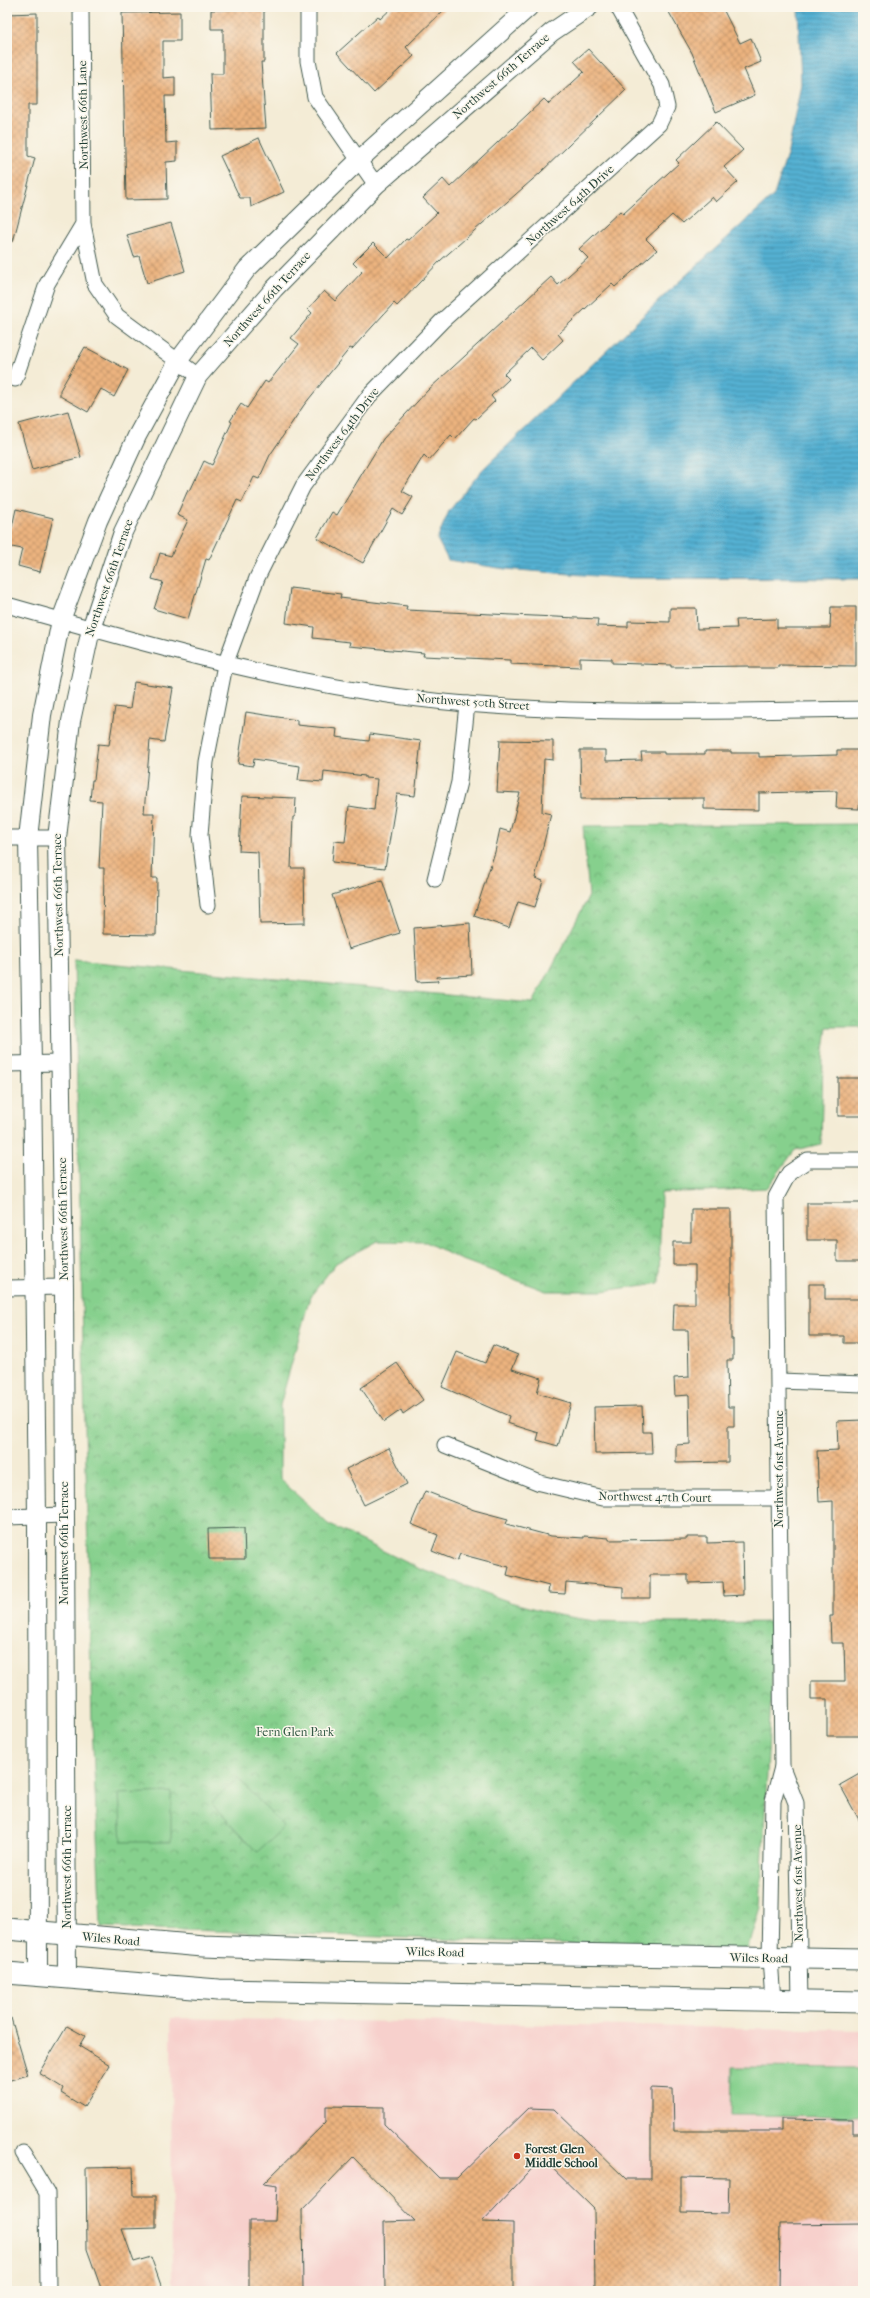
<svg xmlns="http://www.w3.org/2000/svg" width="870" height="2298" font-family="'IM FELL French Canon',serif">
  <style>
    .built { fill: #f7d0cc }
    .park { fill: url(#park-crowns); stroke: #528660 }
    .garden { fill: #86d08d; stroke: #528660 }
    .water { fill: url(#water-rules); stroke: #3a7683 }
    .building { fill: url(#building-cross-hatch); fill-rule: evenodd }
    .lines { fill: none; stroke-linecap: round; stroke-linejoin: round }
    .minor-casing { stroke: #3f574c; stroke-width: 17 }
    .tertiary-casing { stroke: #3f574c; stroke-width: 20 }
    .secondary-casing { stroke: #3f574c; stroke-width: 23 }
    .minor { stroke: #fff; stroke-width: 15 }
    .tertiary { stroke: #fff; stroke-width: 18 }
    .secondary { stroke: #fff; stroke-width: 21 }
    .poi-dot { fill: #c8321e; stroke: #fbf7ec; stroke-width: 1.5 }
    .labels { text-anchor: middle; stroke-width: 3; stroke-linejoin: round; paint-order: stroke }
    .street-label { font-size: 12px; fill: #1f3d34; stroke: #fbf7ec }
    .park-label { font-size: 12px; fill: #345a46; stroke: #fbf7ec }
    .poi-label { font-size: 12px; font-weight: bold; fill: #1f3d34; stroke: #fbf7ec; text-anchor: start }
  </style>
  <defs>
    <pattern id="park-crowns" width="20" height="18" patternUnits="userSpaceOnUse"><rect width="20" height="18" fill="#86d08d"/><path d="M2 6a3 3 0 1 1 6 0M12 15a3 3 0 1 1 6 0" fill="none" stroke="#6daa74"/></pattern>
    <pattern id="water-rules" width="6" height="5" patternUnits="userSpaceOnUse"><rect width="6" height="5" fill="#54b0d2"/><path d="M0 2.5h6" fill="none" stroke="#4590ab"/></pattern>
    <pattern id="building-cross-hatch" width="8" height="8" patternUnits="userSpaceOnUse"><rect width="8" height="8" fill="#ecb37f"/><path d="M0 0l8 8M0 8l8-8" fill="none" stroke="#bf9369"/></pattern>
  </defs>
  <rect width="100%" height="100%" fill="#fbf7ec"/>
  <filter id="ink" filterUnits="userSpaceOnUse"><feTurbulence type="fractalNoise" baseFrequency=".025" numOctaves="2"/><feDisplacementMap in="SourceGraphic" scale="8" xChannelSelector="R" yChannelSelector="G"/><feConvolveMatrix kernelMatrix="1 2 1 2 8 2 1 2 1" color-interpolation-filters="sRGB"/></filter>
  <filter id="wash" filterUnits="userSpaceOnUse"><feTurbulence type="fractalNoise" baseFrequency=".012" numOctaves="4" result="noise"/><feDisplacementMap in="SourceGraphic" scale="16" xChannelSelector="R" yChannelSelector="G"/><feGaussianBlur stdDeviation="0.9" result="paint"/><feColorMatrix in="noise" values="0 0 0 0 0 0 0 0 0 0 0 0 0 0 0 0 0 1.4 0 .05"/><feComposite in="paint" operator="in"/></filter>
  <g filter="url(#wash)">
    <rect width="100%" height="100%" fill="#f4ecd6"/>
    <!-- built -->
    <polygon class="built" points="171,2018 863,2030 863,2291 178,2291 172,2281"/>
    <!-- park -->
    <polygon class="park" points="863,824 863,1027 827,1027 823,1058 821,1144 795,1150 767,1188 661,1193 659,1283 602,1291 546,1291 457,1258 426,1242 377,1241 336,1263 310,1297 280,1405 280,1479 328,1524 418,1568 510,1602 558,1615 594,1621 675,1623 775,1622 760,1907 747,1950 101,1927 92,1723 74,960 533,1003 589,896 583,826"/>
    <!-- garden -->
    <g class="garden">
      <polygon points="238,1778 284,1827 257,1852 211,1803"/>
      <polygon points="171,1792 171,1842 122,1842 119,1794"/>
      <polygon points="732,2067 863,2068 863,2116 731,2115"/>
    </g>
    <!-- water -->
    <polygon class="water" points="798,7 863,7 863,579 622,578 505,569 448,560 437,539 449,511 482,470 671,289 774,195 788,152 801,84"/>
    <g id="blocks">
      <!-- building -->
      <g class="building">
        <polygon points="393,7 447,7 406,47 414,56 374,93 337,53 378,16 380,19"/>
        <polygon points="666,7 722,7 740,43 751,38 761,62 744,69 755,95 716,112 692,53"/>
        <polygon points="264,9 264,62 261,62 266,128 212,130 210,74 223,74 223,29 211,29 211,10"/>
        <polygon points="180,12 180,41 163,41 163,78 175,77 175,96 165,96 166,143 177,142 177,161 166,162 167,199 126,200 122,13"/>
        <polygon points="37,13 37,105 28,105 28,156 35,158 13,242 7,241 7,14"/>
        <polygon points="588,49 626,90 540,173 441,260 397,306 394,303 352,349 350,348 304,405 270,455 259,479 254,477 242,502 237,500 209,560 206,559 188,619 154,609 163,582 152,579 160,553 171,556 188,520 177,515 188,490 190,491 204,461 212,465 232,422 230,421 241,404 247,408 265,381 268,383 299,344 291,338 312,313 308,309 324,291 335,301 362,272 353,263 373,243 388,258 406,239 408,240 437,213 423,198 443,179 450,187 544,99 549,104 584,72 574,61"/>
        <polygon points="716,122 743,150 724,167 738,182 716,202 712,197 682,224 672,215 646,239 657,250 615,287 612,284 558,334 563,340 542,360 531,348 504,374 509,379 491,396 495,401 476,419 474,418 455,439 451,435 429,460 424,455 402,491 413,497 402,515 393,509 363,563 317,538 332,512 337,515 383,439 428,390 551,277 558,285 588,258 579,249 620,211 623,214 679,163 676,160"/>
        <polygon points="259,138 284,192 251,207 250,198 240,198 220,156"/>
        <polygon points="171,223 185,271 147,283 139,256 134,257 127,235"/>
        <polygon points="85,347 128,370 114,397 101,389 88,412 60,396 60,390"/>
        <polygon points="68,411 81,457 32,470 19,424"/>
        <polygon points="16,509 53,518 40,572 18,566 22,549 7,546 7,526 12,527"/>
        <polygon points="290,588 341,594 340,598 407,606 406,610 598,619 597,626 628,627 628,621 670,622 670,608 696,608 697,629 737,628 736,620 777,619 777,628 830,628 831,607 856,607 856,666 778,665 778,668 749,668 749,666 671,667 671,665 612,663 612,659 580,658 580,667 510,664 510,660 423,656 424,653 349,646 350,642 313,638 314,627 286,623"/>
        <polygon points="134,682 173,688 164,742 150,740 144,813 154,813 152,878 157,878 156,935 103,934 104,868 99,868 102,801 90,800 92,780 94,780 98,744 109,745 115,707 130,709"/>
        <polygon points="246,712 297,720 297,725 337,729 336,737 369,741 370,734 421,741 415,796 397,794 385,868 332,862 334,841 345,842 349,806 374,810 377,779 365,778 365,776 324,771 323,782 298,780 300,766 254,759 253,766 238,764"/>
        <polygon points="500,740 553,741 553,760 544,759 542,812 551,814 535,878 543,881 535,907 518,902 509,928 474,916 495,852 500,829 510,832 520,793 497,792"/>
        <polygon points="580,750 606,750 606,761 642,760 641,752 664,752 664,754 705,754 705,751 731,751 731,753 759,753 759,757 837,755 837,750 863,750 863,788 860,788 859,809 836,808 837,791 759,793 759,810 704,809 704,798 581,799"/>
        <polygon points="242,796 296,798 295,817 293,817 291,868 304,868 305,923 260,924 258,852 239,851"/>
        <polygon points="382,880 400,933 349,949 332,895"/>
        <polygon points="470,923 472,975 437,977 438,981 417,982 414,928"/>
        <rect x="838" y="1078" width="25" height="38"/>
        <polygon points="807,1203 862,1203 863,1261 837,1261 837,1240 807,1240"/>
        <polygon points="691,1209 731,1209 731,1339 733,1339 733,1360 727,1360 728,1407 734,1407 734,1426 728,1426 728,1462 676,1463 676,1445 690,1444 689,1395 675,1396 674,1378 689,1377 688,1330 673,1330 674,1304 695,1304 695,1265 673,1265 673,1242 691,1242"/>
        <polygon points="809,1284 825,1284 825,1299 863,1299 863,1343 844,1343 844,1336 809,1336"/>
        <polygon points="493,1345 518,1355 512,1369 541,1378 537,1393 571,1403 558,1446 537,1440 539,1433 507,1423 509,1416 442,1387 457,1352 485,1363"/>
        <polygon points="397,1363 423,1400 403,1414 401,1410 384,1422 361,1388"/>
        <polygon points="642,1406 643,1432 651,1432 652,1453 595,1454 594,1407"/>
        <polygon points="863,1420 863,1736 827,1736 827,1699 811,1699 811,1681 845,1681 844,1643 831,1643 830,1616 833,1616 833,1501 819,1502 817,1451 838,1450 837,1421"/>
        <polygon points="389,1448 407,1484 364,1505 346,1469"/>
        <polygon points="425,1491 474,1510 508,1519 506,1524 551,1536 584,1538 584,1536 609,1538 609,1540 687,1539 687,1537 707,1537 707,1543 742,1542 743,1595 724,1596 723,1582 688,1583 688,1575 650,1575 650,1598 623,1598 623,1587 566,1582 565,1594 548,1593 549,1586 507,1575 509,1567 460,1554 457,1561 432,1551 438,1535 411,1524"/>
        <polygon points="244,1528 245,1559 209,1559 208,1529"/>
        <polygon points="863,1772 863,1827 840,1785"/>
        <polygon points="7,2018 11,2018 28,2075 7,2081"/>
        <polygon points="67,2026 85,2036 79,2046 110,2065 84,2107 61,2093 63,2088 39,2073"/>
        <path d="M651,2088l22,1 1,42h107v-12l72,1v13h10v90l-83,1 -1,67h-184l-1,-82 -52,-51 -60,64 31,1v68h-128l-1,-69 31,-1 -62,-64 -51,53 1,81h-54v-70h26l2,-35 -14,-2 63,-62v-16l58,1v17l55,54h18l72,-70 25,1 72,70h25zM681,2177l48,1 -1,36 -47,-1z"/>
        <polygon points="133,2167 134,2196 156,2196 156,2228 122,2229 134,2262 151,2257 163,2291 102,2291 87,2249 86,2168"/>
      </g>
    </g>
  </g>
  <g filter="url(#ink)">
    <use href="#blocks" fill-opacity="0" stroke="#3f574c" stroke-width="1"/>
    <g class="lines">
      <!-- minor casing -->
      <g class="minor-casing">
        <g id="minor">
          <polyline points="308,7 308,61 315,97 376,185"/>
          <polyline points="83,224 95,284 117,316 198,376"/>
          <polyline points="15,379 47,284 83,224 81,7"/>
          <path d="M7,605c151,43 302,86 459,99 132,11 265,7 397,5"/>
          <polyline points="7,838 57,838"/>
          <polyline points="435,879 459,782 467,704"/>
          <polyline points="208,905 200,835 206,762 225,665 257,578 303,486 369,396 442,321 659,124 667,107 662,85 618,7"/>
          <polyline points="7,1064 61,1063"/>
          <polyline points="7,1288 64,1287"/>
          <polyline points="779,1381 863,1384"/>
          <polyline points="445,1445 540,1483 603,1498 779,1498"/>
          <polyline points="7,1517 64,1515"/>
          <polyline points="782,1767 796,1803 800,2001"/>
          <polyline points="773,2001 770,1958 773,1801 782,1767 776,1197 789,1173 808,1160 863,1160"/>
          <polyline points="23,2153 47,2193 48,2291"/>
        </g>
      </g>
      <!-- tertiary casing -->
      <g class="tertiary-casing">
        <g id="tertiary">
          <polyline points="38,1976 37,1516 32,1064 28,838 42,715 61,620 98,521 137,436 178,361 247,269 359,160 529,7"/>
          <polyline points="67,1979 64,1287 57,838 71,721 91,629 123,532 198,376 274,289 376,185 552,32 589,7"/>
        </g>
      </g>
      <!-- secondary casing -->
      <g class="secondary-casing">
        <g id="secondary">
          <polyline points="7,1929 203,1946 317,1950 863,1959"/>
          <polyline points="7,1973 218,1990 863,2002"/>
        </g>
      </g>
      <!-- minor -->
      <use href="#minor" class="minor"/>
      <!-- tertiary -->
      <use href="#tertiary" class="tertiary"/>
      <!-- secondary -->
      <use href="#secondary" class="secondary"/>
    </g>
  </g>
  <!-- markers -->
  <circle class="poi-dot" cx="517" cy="2156" r="4"/>
  <g class="labels">
    <!-- street labels -->
    <g class="street-label">
      <text transform="translate(501 76) rotate(-41)" y="4">Northwest 66th Terrace</text>
      <text transform="translate(83 115) rotate(-91)" y="4">Northwest 66th Lane</text>
      <text transform="translate(570 205) rotate(-42)" y="4">Northwest 64th Drive</text>
      <text transform="translate(267 299) rotate(-48)" y="4">Northwest 66th Terrace</text>
      <text transform="translate(342 434) rotate(-53)" y="4">Northwest 64th Drive</text>
      <text transform="translate(109 578) rotate(-71)" y="4">Northwest 66th Terrace</text>
      <text transform="translate(473 702) rotate(4)" y="4">Northwest 50th Street</text>
      <text transform="translate(58 895) rotate(-91)" y="4">Northwest 66th Terrace</text>
      <text transform="translate(63 1219) rotate(-91)" y="4">Northwest 66th Terrace</text>
      <text transform="translate(779 1469) rotate(-90)" y="4">Northwest 61st Avenue</text>
      <text transform="translate(655 1497) rotate(1)" y="4">Northwest 47th Court</text>
      <text transform="translate(64 1543) rotate(-90)" y="4">Northwest 66th Terrace</text>
      <text transform="translate(67 1867) rotate(-90)" y="4">Northwest 66th Terrace</text>
      <text transform="translate(798 1883) rotate(-91)" y="4">Northwest 61st Avenue</text>
      <text transform="translate(111 1939) rotate(5)" y="4">Wiles Road</text>
      <text transform="translate(435 1952) rotate(1)" y="4">Wiles Road</text>
      <text transform="translate(759 1958) rotate(1)" y="4">Wiles Road</text>
    </g>
    <!-- park labels -->
    <g class="park-label">
      <text x="295" y="1736">Fern Glen Park</text>
    </g>
    <!-- poi labels -->
    <g class="poi-label">
      <text x="525" y="2153">Forest Glen<tspan x="525" dy="14">Middle School</tspan></text>
    </g>
  </g>
  <!-- margin -->
  <rect width="870" height="2298" fill="none" stroke="#fbf7ec" stroke-width="24"/>
</svg>
